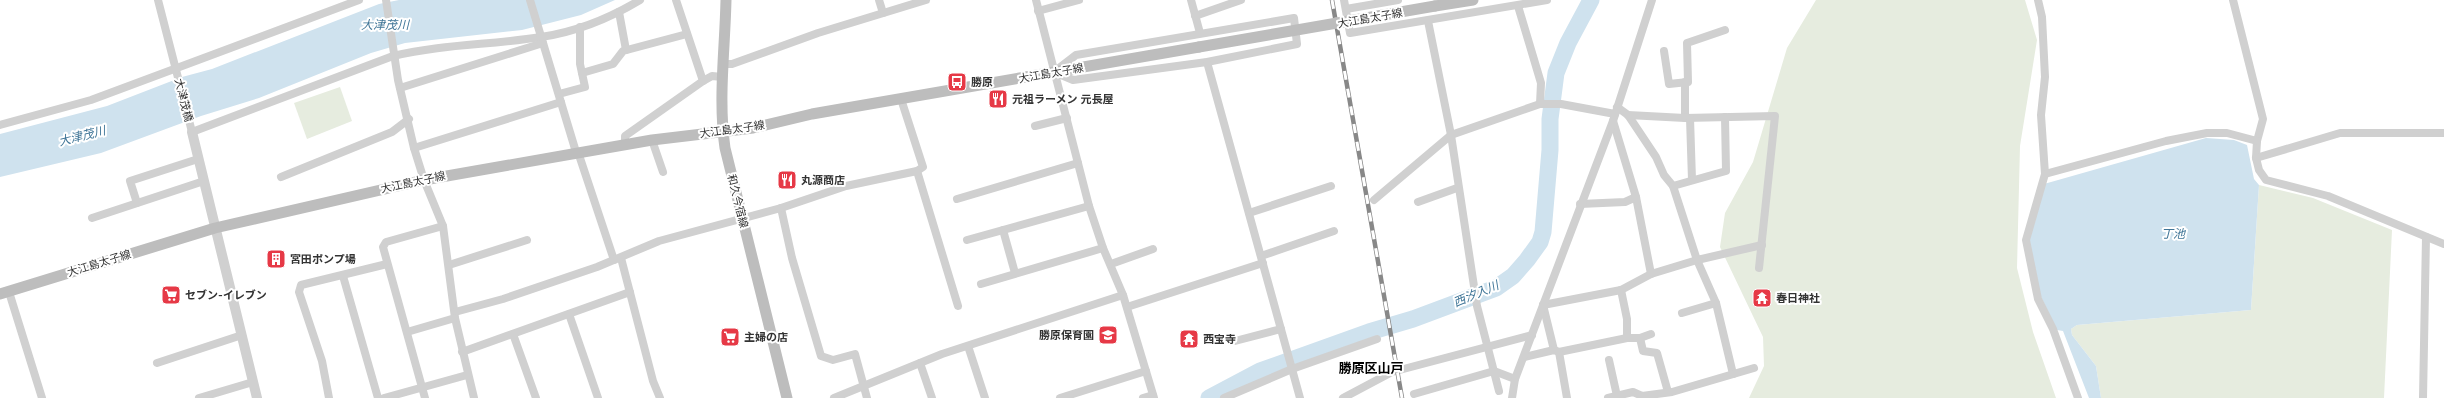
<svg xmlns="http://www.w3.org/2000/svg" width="2444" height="398" font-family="Mulish,'Noto Sans JP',sans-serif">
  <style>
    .green { fill: #e6ecdf }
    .water { fill: #cfe2ee }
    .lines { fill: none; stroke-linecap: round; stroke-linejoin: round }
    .river { stroke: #cfe2ee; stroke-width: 17 }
    .minor { stroke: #d0d0d0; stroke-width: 8 }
    .tertiary { stroke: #d0d0d0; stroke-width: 10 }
    .secondary { stroke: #bdbdbd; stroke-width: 11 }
    .rail-casing { stroke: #888; stroke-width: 4.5 }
    .rail { stroke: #fff; stroke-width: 3; stroke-dasharray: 9; stroke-linecap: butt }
    .secondary-bridge { stroke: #bdbdbd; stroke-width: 11 }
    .labels { text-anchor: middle; stroke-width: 4; stroke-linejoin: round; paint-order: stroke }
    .street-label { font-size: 11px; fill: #333; stroke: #fff }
    .poi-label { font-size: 11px; font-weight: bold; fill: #333; stroke: #fff; text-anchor: start }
    .water-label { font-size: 12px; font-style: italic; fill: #3f7597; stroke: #fff }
    .quarter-label { font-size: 13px; font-weight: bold; fill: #000; stroke: #fff }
  </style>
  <rect width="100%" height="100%" fill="#fff"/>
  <!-- green -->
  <g class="green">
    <polygon points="1816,0 2025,0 2037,40 2020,146 2017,268 2033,332 2056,398 1749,398 1764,366 1763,337 1720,247 1725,213 1753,162 1787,48"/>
    <polygon points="340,87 352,121 307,139 294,103"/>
    <polygon points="2259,185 2313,198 2392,230 2384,398 2101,398 2096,366 2072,335 2071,329 2077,325 2251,310"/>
  </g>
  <!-- water -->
  <g class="water">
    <polygon points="399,0 615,0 581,15 522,30 405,43 371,53 259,98 201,116 101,153 0,177 0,134 107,106 182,77 212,69 379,4"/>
    <polygon points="2206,138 2234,140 2247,145 2254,179 2259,185 2251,310 2077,325 2071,329 2072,335 2096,366 2101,398 2089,398 2063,331 2057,330 2041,297 2029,239 2044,184"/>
  </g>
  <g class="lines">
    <!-- river -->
    <polyline class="river" points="1209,398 1260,371 1369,332 1413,319 1496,288 1513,276 1527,260 1540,242 1543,232 1550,150 1550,119 1556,73 1568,43 1591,0"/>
    <!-- minor -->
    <g class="minor">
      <path d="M158,0l34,132 201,-76c50,-12 98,-11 148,-19 34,-5 69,-19 99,-37"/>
      <polyline points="386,0 398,80 414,148 424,180 443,226 455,318 474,398"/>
      <polyline points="530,0 576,152"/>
      <polyline points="676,0 703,81"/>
      <polyline points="879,0 883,13"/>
      <polyline points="1036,0 1089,206 1103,248 1123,295 1154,398"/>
      <polyline points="1191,0 1200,33"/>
      <polyline points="1344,0 1350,33 1547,0"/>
      <polyline points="2038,0 2042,17 2045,77 2041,115 2045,174 2026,240 2038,299 2053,329 2078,398"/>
      <polyline points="2233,0 2263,119 2257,141 2256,158 2259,170 2266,180 2328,196 2444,244"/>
      <polyline points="1518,6 1541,83 1540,104"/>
      <polyline points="1346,9 1398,0"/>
      <polyline points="1038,11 1079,0"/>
      <polyline points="619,12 626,50"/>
      <polyline points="1195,16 1241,0"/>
      <polygon points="1294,18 1297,44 1207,62 1073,80 1054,72 1076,55"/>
      <polyline points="1428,21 1451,135 1477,306 1499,391"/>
      <polyline points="1664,51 1669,84 1688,82 1687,43 1725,30"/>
      <polyline points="1207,62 1300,398"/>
      <polyline points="723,64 732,64 818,33 926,0"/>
      <polyline points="582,73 613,64 623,51 687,34"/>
      <polyline points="1685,82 1685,118"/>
      <polyline points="400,88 543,43"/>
      <polyline points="559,94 585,87 580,64 580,27"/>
      <polyline points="1617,107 1628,115 1656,157 1664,175 1673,186 1697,260 1716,303 1733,374"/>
      <polyline points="1628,115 1685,118 1775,116 1759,268"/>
      <polyline points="1690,118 1692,180"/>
      <polyline points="1613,121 1636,197 1651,274"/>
      <polyline points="0,125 91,100 359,0"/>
      <polyline points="1035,126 1067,118"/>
      <polyline points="652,140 663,172"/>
      <polyline points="625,145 625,136 703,81 712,76 722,77"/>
      <polyline points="414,148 561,102"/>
      <polyline points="578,152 614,260"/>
      <polyline points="2256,158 2340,133 2444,133"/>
      <polyline points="917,171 958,306"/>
      <polyline points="2045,174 2166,141 2207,133 2227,133 2257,141"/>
      <polyline points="281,177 392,132 409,119"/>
      <polyline points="1673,186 1726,171 1725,117"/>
      <polyline points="957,199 1078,163"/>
      <polyline points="1374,200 1451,135 1540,104 1561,104 1615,114"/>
      <polyline points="1418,202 1457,188"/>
      <polyline points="137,203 130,181 198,159"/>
      <polyline points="1580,204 1625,202 1636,197"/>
      <polyline points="781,208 792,258 821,356 833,360 855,354 867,398"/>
      <polyline points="1249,213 1331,186"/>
      <polyline points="92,218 204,181"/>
      <polyline points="1003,230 1015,273"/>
      <polyline points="967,240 1089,206"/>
      <polyline points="1261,256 1334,231"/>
      <polyline points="621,258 653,381 660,398"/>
      <polyline points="1111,264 1153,249"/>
      <polyline points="449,265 527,240"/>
      <polyline points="343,276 378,398"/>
      <polyline points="981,284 1103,248"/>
      <polyline points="1621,290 1627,319 1627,338"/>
      <polyline points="9,292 42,398"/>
      <polyline points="1127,307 1263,263"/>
      <polyline points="455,312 503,299 597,267 659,241 781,208 846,186 917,171 923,167 901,99"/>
      <polyline points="1682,313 1716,303"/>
      <polyline points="569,314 598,398"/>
      <polyline points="407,332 455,318"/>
      <polyline points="513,334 536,398"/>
      <polyline points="1640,338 1643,351 1657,353 1668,392"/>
      <polyline points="1235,341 1281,329"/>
      <polyline points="968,346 985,398"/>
      <polyline points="1554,350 1543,305 1621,290 1651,274 1697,260 1762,245"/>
      <polyline points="462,352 630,292"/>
      <polyline points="1559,352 1627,338 1640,338 1651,334"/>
      <polyline points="1524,357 1554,350 1559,352 1567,398"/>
      <polyline points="1609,360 1617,396"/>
      <polyline points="157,363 242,335"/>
      <polyline points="920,363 932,398"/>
      <polyline points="1414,394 1494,371 1515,379"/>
      <polyline points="199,398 253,382"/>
      <polyline points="329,398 322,361 299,292 301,285 387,264"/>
      <polyline points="384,398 467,375"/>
      <polyline points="425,398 383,247 386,242 443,226"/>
      <polyline points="834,398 942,354 1123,295"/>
      <polyline points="1060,398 1146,371"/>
      <polyline points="1143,398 1153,395"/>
      <polyline points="1224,398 1292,369 1377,339"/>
      <polyline points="1343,398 1392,372 1532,335"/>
      <polyline points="1512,398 1515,379 1613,121 1652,0"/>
      <polyline points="1608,398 1633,392 1642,396 1672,392 1754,368"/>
      <polyline points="2423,398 2426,237"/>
    </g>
    <!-- tertiary -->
    <polyline class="tertiary" points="192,132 257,398"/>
    <!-- secondary -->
    <g class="secondary">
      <path d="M726,0c-1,49 -8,99 -1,148l62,250"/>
      <polyline points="1435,6 1473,0"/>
      <polyline points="0,294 215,228 424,180 652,140 753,128 812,114 1199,47"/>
    </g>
    <!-- rail casing -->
    <g class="rail-casing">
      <polyline id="rail" points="1332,0 1402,398"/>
    </g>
    <!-- rail -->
    <use href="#rail" class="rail"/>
    <!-- secondary-bridge -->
    <polyline class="secondary-bridge" points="1199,47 1435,6"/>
  </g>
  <!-- icons -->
  <defs>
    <g id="bus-square" transform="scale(1)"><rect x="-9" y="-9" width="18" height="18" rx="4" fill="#e63946" stroke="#fff"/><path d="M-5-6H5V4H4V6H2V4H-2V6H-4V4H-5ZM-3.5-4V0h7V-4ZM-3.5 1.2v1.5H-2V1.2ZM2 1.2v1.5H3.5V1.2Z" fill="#fff"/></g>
    <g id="restaurant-square" transform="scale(1)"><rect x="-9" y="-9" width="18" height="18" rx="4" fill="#e63946" stroke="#fff"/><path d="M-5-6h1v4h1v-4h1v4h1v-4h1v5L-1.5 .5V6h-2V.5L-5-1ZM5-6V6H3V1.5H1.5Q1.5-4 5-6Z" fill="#fff"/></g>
    <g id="building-square" transform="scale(1)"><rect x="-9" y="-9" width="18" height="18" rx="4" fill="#e63946" stroke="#fff"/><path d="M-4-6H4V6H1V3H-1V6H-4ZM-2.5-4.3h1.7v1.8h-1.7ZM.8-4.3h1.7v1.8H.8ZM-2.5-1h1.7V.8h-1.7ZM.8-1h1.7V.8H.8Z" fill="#fff"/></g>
    <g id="supermarket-square" transform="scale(1)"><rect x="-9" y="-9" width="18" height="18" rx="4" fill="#e63946" stroke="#fff"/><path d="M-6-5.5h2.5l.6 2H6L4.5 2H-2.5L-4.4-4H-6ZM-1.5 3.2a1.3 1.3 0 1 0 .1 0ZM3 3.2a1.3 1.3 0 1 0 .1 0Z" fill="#fff"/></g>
    <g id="temple-square" transform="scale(1)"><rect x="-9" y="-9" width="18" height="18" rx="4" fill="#e63946" stroke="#fff"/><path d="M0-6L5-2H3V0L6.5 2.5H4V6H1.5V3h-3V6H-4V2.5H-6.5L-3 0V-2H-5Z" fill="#fff"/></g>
    <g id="school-square" transform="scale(1)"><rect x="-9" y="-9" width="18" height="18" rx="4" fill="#e63946" stroke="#fff"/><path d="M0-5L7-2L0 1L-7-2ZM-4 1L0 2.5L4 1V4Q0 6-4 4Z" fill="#fff"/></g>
  </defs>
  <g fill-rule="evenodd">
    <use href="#bus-square" x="957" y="82"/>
    <use href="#restaurant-square" x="998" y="99"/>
    <use href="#restaurant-square" x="787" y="180"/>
    <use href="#building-square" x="276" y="259"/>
    <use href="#supermarket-square" x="171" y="295"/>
    <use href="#temple-square" x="1762" y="298"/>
    <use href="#school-square" x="1108" y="335"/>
    <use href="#supermarket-square" x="730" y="337"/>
    <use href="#temple-square" x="1189" y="339"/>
  </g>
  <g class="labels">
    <!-- street labels -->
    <g class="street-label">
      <text transform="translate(1370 18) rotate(-10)" y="4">大江島太子線</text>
      <text transform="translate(1051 73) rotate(-10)" y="4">大江島太子線</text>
      <text transform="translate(184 100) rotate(76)" y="4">大津茂橋</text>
      <text transform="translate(732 129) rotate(-8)" y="4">大江島太子線</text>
      <text transform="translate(413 182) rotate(-12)" y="4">大江島太子線</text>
      <text transform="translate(738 201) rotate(76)" y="4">和久今宿線</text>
      <text transform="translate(99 263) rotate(-17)" y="4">大江島太子線</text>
    </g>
    <!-- poi labels -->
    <g class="poi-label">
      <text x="971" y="86">勝原</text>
      <text x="1012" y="103">元祖ラーメン 元長屋</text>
      <text x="801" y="184">丸源商店</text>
      <text x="290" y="263">宮田ポンプ場</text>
      <text x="185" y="299">セブン-イレブン</text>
      <text x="1776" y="302">春日神社</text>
      <text x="1094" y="339" text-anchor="end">勝原保育園</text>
      <text x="744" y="341">主婦の店</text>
      <text x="1203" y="343">西宝寺</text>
    </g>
    <!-- water labels -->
    <g class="water-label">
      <text x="385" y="29">大津茂川</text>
      <text transform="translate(82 136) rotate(-14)" y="4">大津茂川</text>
      <text x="2173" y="238">丁池</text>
      <text transform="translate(1476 294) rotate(-23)" y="4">西汐入川</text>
    </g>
    <!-- quarter labels -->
    <g class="quarter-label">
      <text x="1371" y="373">勝原区山戸</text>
    </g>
  </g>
</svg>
